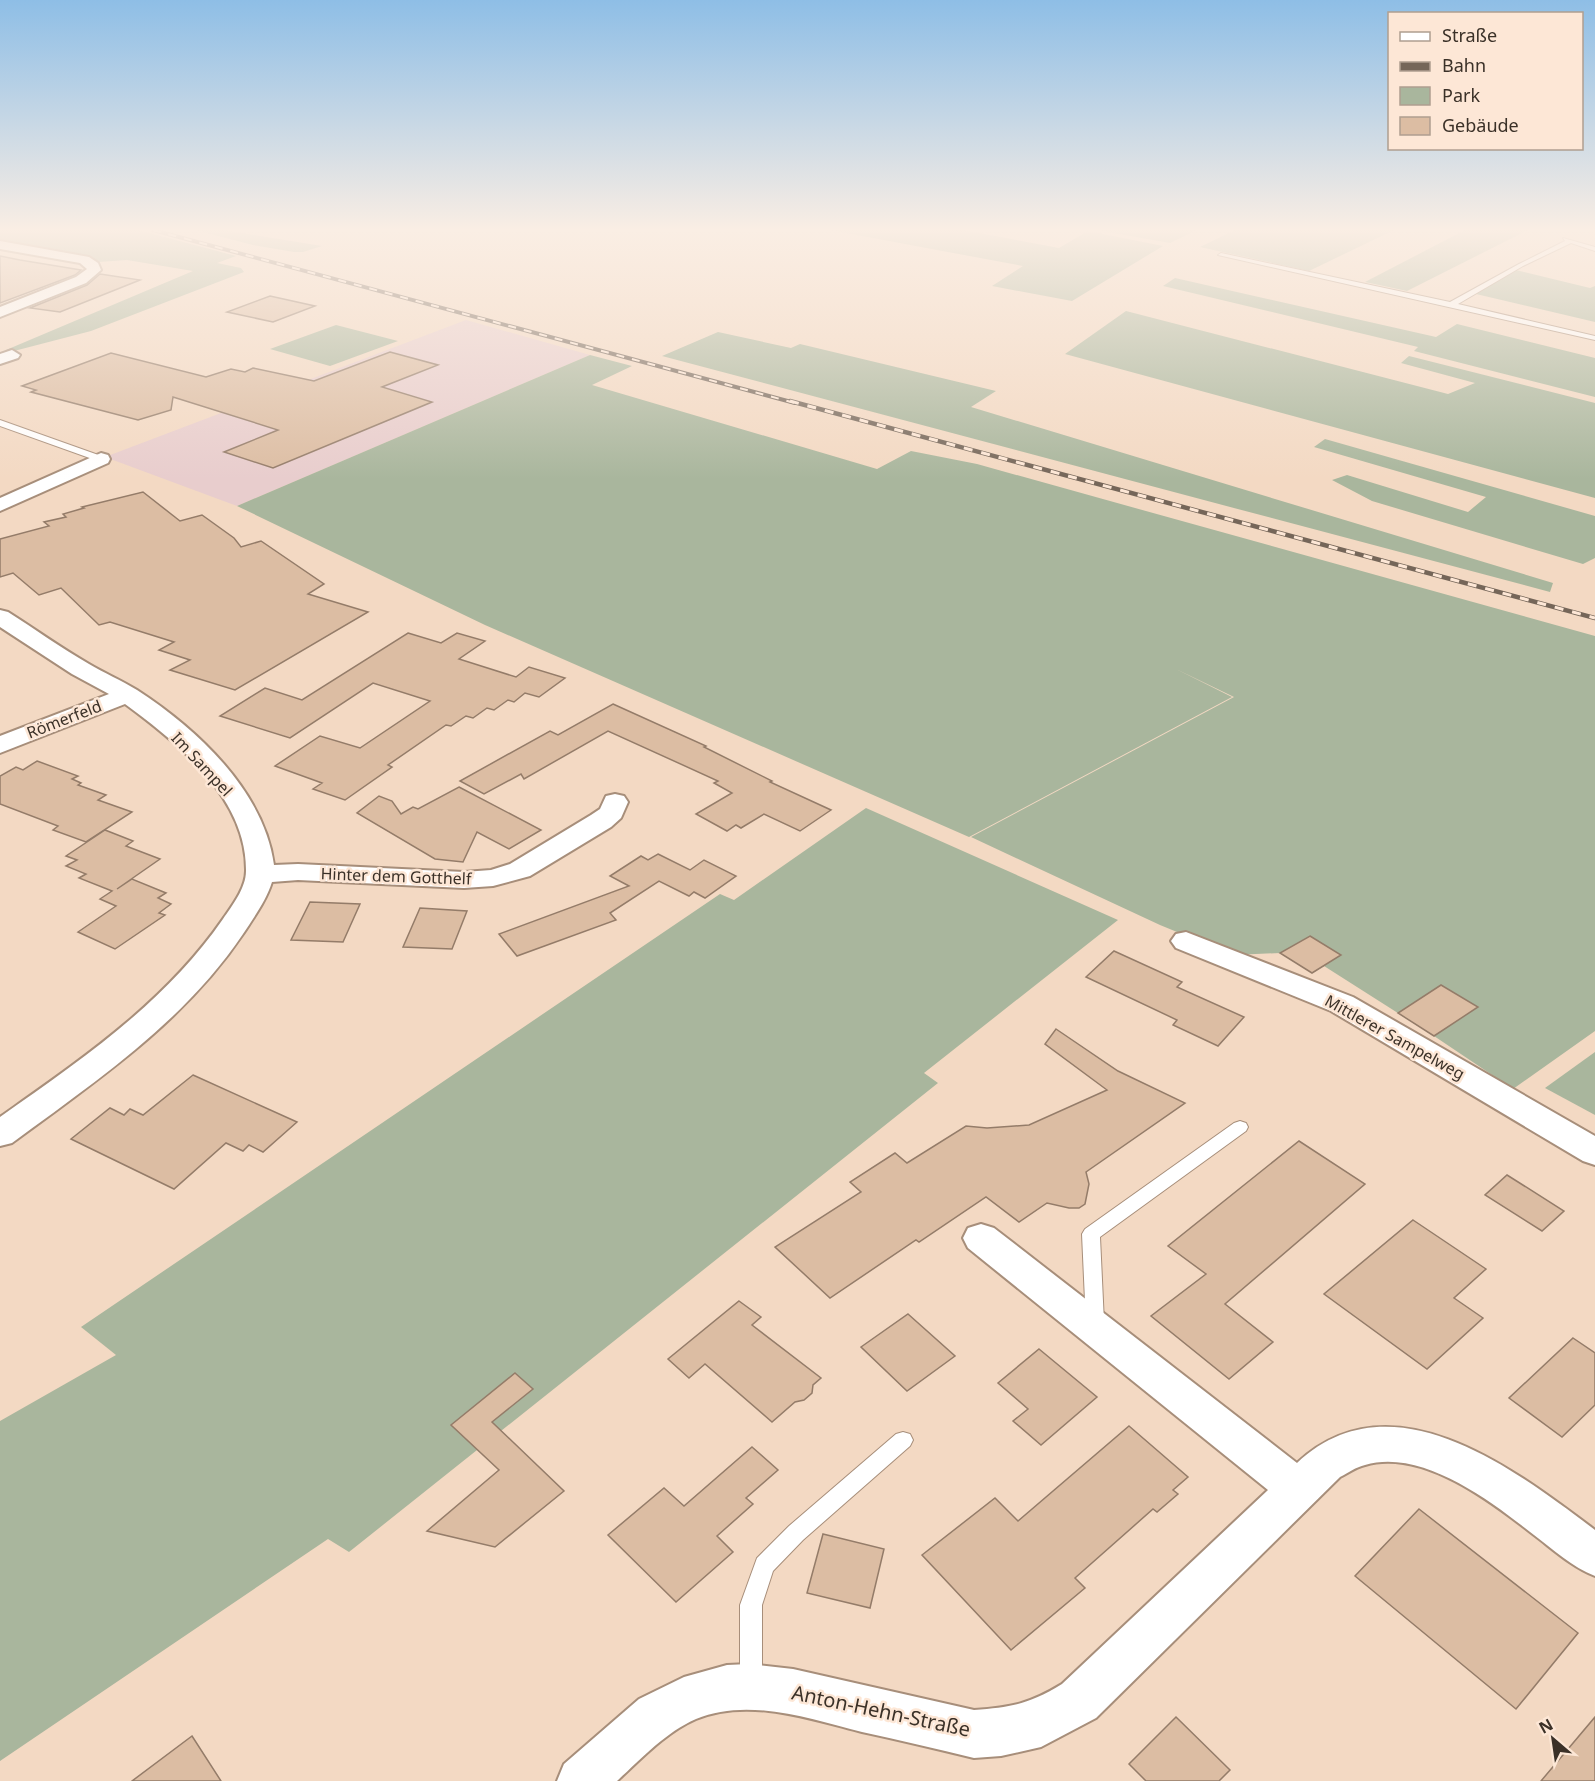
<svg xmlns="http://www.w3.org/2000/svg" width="1595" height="1781" font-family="'Noto Sans',sans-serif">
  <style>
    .education { fill: #e8cdcd }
    .green { fill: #a9b69d }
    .building { fill: #dcbda3; stroke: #947c69; stroke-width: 1.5 }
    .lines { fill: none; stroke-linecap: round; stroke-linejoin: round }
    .lane-casing { stroke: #a78e7a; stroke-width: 2 }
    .street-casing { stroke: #a78e7a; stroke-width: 4 }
    .lane { fill: #fff; fill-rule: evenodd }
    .street { fill: #fff; fill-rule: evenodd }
    .rail-far1-casing { stroke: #756659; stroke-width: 4 }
    .rail-casing { stroke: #756659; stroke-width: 4.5 }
    .rail-far1 { stroke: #fde7d6; stroke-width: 2; stroke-dasharray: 8; stroke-linecap: butt }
    .rail { stroke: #fde7d6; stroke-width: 3; stroke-dasharray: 9; stroke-linecap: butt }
    .labels { text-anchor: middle; stroke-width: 5; stroke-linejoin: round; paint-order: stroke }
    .street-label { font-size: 16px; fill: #3b3128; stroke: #fde7d6 }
    .near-street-label { font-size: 20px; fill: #3b3128; stroke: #fde7d6 }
  </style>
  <rect width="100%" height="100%" fill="#f3d9c3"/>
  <!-- education -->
  <polygon class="education" points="466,320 590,355 237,506 105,457"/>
  <!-- green -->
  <g class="green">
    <polygon points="0,230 138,230 236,256 217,263 241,268 244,272 91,331 14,351 6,350 193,271 127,260 98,262 83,255 0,240"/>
    <polygon points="195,230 224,230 322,246 303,252 294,252 253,245"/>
    <polygon points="830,230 963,230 1059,248 1088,231 1163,246 1072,301 992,286 1023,266"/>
    <polygon points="1097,230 1197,230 1170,243"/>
    <polygon points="1235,230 1394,230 1309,271 1200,247"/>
    <polygon points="1465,230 1528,230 1407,291 1365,282"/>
    <polygon points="1516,270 1590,288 1595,286 1595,322 1476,294"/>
    <polygon points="1175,278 1436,337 1457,324 1595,358 1595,397 1414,351 1418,347 1163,286"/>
    <polygon points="1126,311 1448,394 1475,383 1401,363 1409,356 1595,403 1595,498 1065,354"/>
    <polygon points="336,325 398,341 330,366 270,349"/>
    <polygon points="718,332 791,348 800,344 996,391 971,407 1553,583 1550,592 662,356"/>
    <polygon points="590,355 632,366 592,385 877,469 911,451 977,464 1595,636 1595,1031 1513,1089 1434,1036 1324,966 1312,973 1280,953 1233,955 1160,925 971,837 1234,697 1176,669 1232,697 969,837 485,625 237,506"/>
    <polygon points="1325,439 1595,516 1595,558 1583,564 1372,501 1332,480 1347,475 1468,512 1486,497 1314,447"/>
    <polygon points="866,808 1118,920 924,1073 938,1083 349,1552 328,1539 0,1761 0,1421 116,1355 81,1327 720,894 734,900"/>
    <polygon points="1595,1052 1595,1115 1545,1088"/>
  </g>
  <!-- building -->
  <g class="building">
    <polygon points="0,256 20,260 81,270 75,275 0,303"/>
    <polygon points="100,274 140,280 60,312 30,308 87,285"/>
    <polygon points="270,296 315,306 273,322 227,312"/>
    <polygon points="390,352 438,365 382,387 432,402 273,468 224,452 278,430 173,397 171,410 138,420 31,392 36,390 22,386 111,353 206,377 231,369 245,372 253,368 314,381"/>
    <polygon points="143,492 180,521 202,515 234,538 241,547 261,541 324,584 308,594 368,612 235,690 170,670 190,660 159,650 174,642 110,622 99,625 61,588 39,595 13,573 0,577 0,539 49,526 44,522 66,517 63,514 84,508 82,507"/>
    <polygon points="408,633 441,643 457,633 485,641 459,659 516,677 529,667 565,678 539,697 525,693 514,702 508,700 494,710 487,708 473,718 466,716 451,726 446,725 388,765 392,767 345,800 313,789 322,783 275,766 320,736 360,748 430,701 373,683 290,738 220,716 265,688 302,700"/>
    <polygon points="613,704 706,746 704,747 772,781 770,782 831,810 800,831 764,814 741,828 736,825 727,831 696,814 732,793 714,783 718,781 608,731 524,779 521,774 484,794 460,781 550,731 558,735"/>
    <polygon points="37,761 78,776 72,779 81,783 78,785 106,795 98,800 132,812 86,842 53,830 58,826 0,804 0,776 16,767 23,770"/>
    <polygon points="459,787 541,830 509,849 477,832 463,862 435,859 357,813 379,796 392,801 401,814 413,807 418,809"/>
    <polygon points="105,830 133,841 126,846 160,859 117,889 132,879 166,893 158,898 171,904 159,913 165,915 115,949 78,932 116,906 100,899 112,891 79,878 86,874 66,866 77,860 66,856"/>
    <polygon points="658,854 690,870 704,860 736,876 705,898 694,892 689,896 659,881 610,913 616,920 517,956 499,934 629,886 610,876 641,856 648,860"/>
    <polygon points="310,902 360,904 343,942 291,940"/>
    <polygon points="420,908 467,911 452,949 403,947"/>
    <polygon points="1310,936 1341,955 1312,973 1280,953"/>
    <polygon points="1114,951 1182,982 1177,987 1244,1017 1218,1046 1173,1025 1177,1020 1086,977"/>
    <polygon points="1441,985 1478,1007 1434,1036 1398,1013"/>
    <polygon points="1056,1029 1118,1071 1185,1103 1086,1172 1089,1184 1085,1204 1079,1208 1069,1208 1047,1203 1019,1222 986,1197 919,1242 916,1240 830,1298 775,1247 861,1192 850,1182 895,1153 907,1163 966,1126 987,1128 1029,1125 1107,1090 1045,1044"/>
    <polygon points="193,1075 297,1122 263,1152 249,1145 243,1151 226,1143 174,1189 71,1139 110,1108 124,1115 130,1109 143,1115"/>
    <polygon points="1299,1141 1365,1184 1225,1304 1273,1342 1229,1379 1151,1316 1206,1274 1168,1246"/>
    <polygon points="1507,1175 1564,1211 1542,1231 1485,1195"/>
    <polygon points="1413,1220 1486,1269 1454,1298 1483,1318 1427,1369 1324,1294"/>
    <polygon points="739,1301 761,1317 752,1325 821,1378 813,1385 812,1393 804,1400 795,1402 772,1422 705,1364 689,1378 668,1359"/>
    <polygon points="908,1314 955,1356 907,1391 861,1347"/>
    <polygon points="1573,1338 1595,1353 1595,1405 1562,1437 1509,1398"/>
    <polygon points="1039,1349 1097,1397 1041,1445 1013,1421 1028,1409 998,1383"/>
    <polygon points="515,1373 533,1389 492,1422 564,1491 495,1547 427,1531 499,1470 451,1425"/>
    <polygon points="1129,1426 1188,1477 1173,1490 1178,1494 1157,1512 1153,1509 1075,1578 1085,1588 1011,1650 922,1555 995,1498 1018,1521"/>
    <polygon points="752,1447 778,1470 746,1498 753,1504 717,1536 733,1552 676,1602 608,1535 664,1488 684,1506"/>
    <polygon points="1419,1509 1578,1633 1516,1709 1355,1576"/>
    <polygon points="823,1534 884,1549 870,1608 807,1593"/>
    <polygon points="1176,1717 1230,1770 1219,1781 1146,1781 1129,1764"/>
    <polygon points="1595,1717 1595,1781 1541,1781"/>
    <polygon points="192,1736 221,1781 132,1781"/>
  </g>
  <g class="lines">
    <!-- lane casing -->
    <g class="lane-casing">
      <g id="lane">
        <polygon points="1563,238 1595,247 1595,251 1571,243 1523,266 1458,304 1595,336 1595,340 1218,255 1221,253 1450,302 1519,264 1565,241"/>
        <polygon points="0,420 104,457 105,459 98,461 0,426"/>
        <polygon points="1240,1121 1246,1123 1248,1127 1246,1131 1100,1237 1104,1323 1101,1328 1095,1330 1089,1328 1086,1323 1082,1234 1085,1229 1234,1123"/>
        <polygon points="903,1432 910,1434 913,1440 910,1446 803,1540 773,1571 762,1605 762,1682 759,1690 751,1693 743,1690 740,1682 740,1605 757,1558 789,1526 896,1434"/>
      </g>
    </g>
    <!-- street casing -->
    <g class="street-casing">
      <g id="street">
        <polygon points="0,241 89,257 98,263 101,270 86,283 0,317 0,307 76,277 87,269 80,263 0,249"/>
        <polygon points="12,350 20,355 18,358 0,364 0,354"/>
        <polygon points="101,453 108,455 110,459 108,463 0,511 0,498"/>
        <path d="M0,610l8,2c27,17 53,36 81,52 15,9 32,16 48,26 60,39 127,101 137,175l24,-1 166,8 27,-2 19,-6 81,-49 9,-6 6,-13 9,-2 9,2 4,6 -7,16 -10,9 -81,49 -37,10 -29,2 -166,-8 -26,2c-6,19 -18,35 -29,52 -59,88 -147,147 -231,209l-12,3v-29c82,-58 165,-114 223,-198 9,-13 23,-31 23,-48 1,-73 -68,-128 -121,-167l-125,49v-17l109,-42 -37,-20 -72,-47z"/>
        <polygon points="1186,932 1353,997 1595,1136 1595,1165 1583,1161 1331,1011 1176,948 1171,941 1176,934"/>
        <path d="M981,1224l13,4 303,235c95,-89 218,7 298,67v46c-23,-9 -41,-26 -61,-41 -42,-33 -112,-87 -169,-70 -9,2 -17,8 -25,12l-244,241 -55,29 -40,9 -27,2c-37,-9 -74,-18 -112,-26 -51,-13 -114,-35 -166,-13 -30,13 -55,40 -79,62h-60l7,-17 75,-65 45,-22 43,-12 22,-1 44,5 181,41c39,-3 55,-6 88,-26l206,-194 -300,-242 -5,-10 5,-10z"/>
      </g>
    </g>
    <!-- lane -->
    <use href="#lane" class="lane"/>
    <!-- street -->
    <use href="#street" class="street"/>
    <!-- rail-far1 casing -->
    <g class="rail-far1-casing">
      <polyline id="rail-far1" points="153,230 795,403"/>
    </g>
    <!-- rail casing -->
    <g class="rail-casing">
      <polyline id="rail" points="790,401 1595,618"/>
    </g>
    <!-- rail-far1 -->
    <use href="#rail-far1" class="rail-far1"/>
    <!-- rail -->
    <use href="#rail" class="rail"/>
  </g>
  <!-- sky -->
  <linearGradient id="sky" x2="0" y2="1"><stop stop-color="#8ebee6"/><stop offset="0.48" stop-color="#faeee4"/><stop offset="1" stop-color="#faeee4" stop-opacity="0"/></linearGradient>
  <rect width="1595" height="479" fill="url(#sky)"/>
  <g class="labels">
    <!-- street labels -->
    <g class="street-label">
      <text transform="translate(64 719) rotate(-21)" y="6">Römerfeld</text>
      <text transform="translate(202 764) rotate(47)" y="6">Im Sampel</text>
      <text transform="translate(396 876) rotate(2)" y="6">Hinter dem Gotthelf</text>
      <text transform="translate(1395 1037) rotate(29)" y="6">Mittlerer Sampelweg</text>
    </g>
    <!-- near-street labels -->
    <g class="near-street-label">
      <text transform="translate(881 1711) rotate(12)" y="7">Anton-Hehn-Straße</text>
    </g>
  </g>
  <!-- legend -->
  <rect x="1388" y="12" width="195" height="138" fill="#fde7d6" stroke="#af9e90" stroke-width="1.5"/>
  <rect x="1400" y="32" width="30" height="9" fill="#ffffff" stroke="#af9e90" stroke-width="1.5"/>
  <text x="1442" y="42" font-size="18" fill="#3b3128">Straße</text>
  <rect x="1400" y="62" width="30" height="9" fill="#756659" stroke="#af9e90" stroke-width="1.5"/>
  <text x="1442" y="72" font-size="18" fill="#3b3128">Bahn</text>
  <rect x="1400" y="87" width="30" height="18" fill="#a9b69d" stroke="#af9e90" stroke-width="1.5"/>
  <text x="1442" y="102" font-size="18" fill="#3b3128">Park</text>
  <rect x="1400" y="117" width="30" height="18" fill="#dcbda3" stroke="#af9e90" stroke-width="1.5"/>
  <text x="1442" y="132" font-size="18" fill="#3b3128">Gebäude</text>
  <!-- north arrow -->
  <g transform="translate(1553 1739) rotate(331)" stroke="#fde7d6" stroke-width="4.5" paint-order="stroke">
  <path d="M0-4.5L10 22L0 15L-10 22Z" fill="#3b3128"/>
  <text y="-9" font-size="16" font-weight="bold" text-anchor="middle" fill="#3b3128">N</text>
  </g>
</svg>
